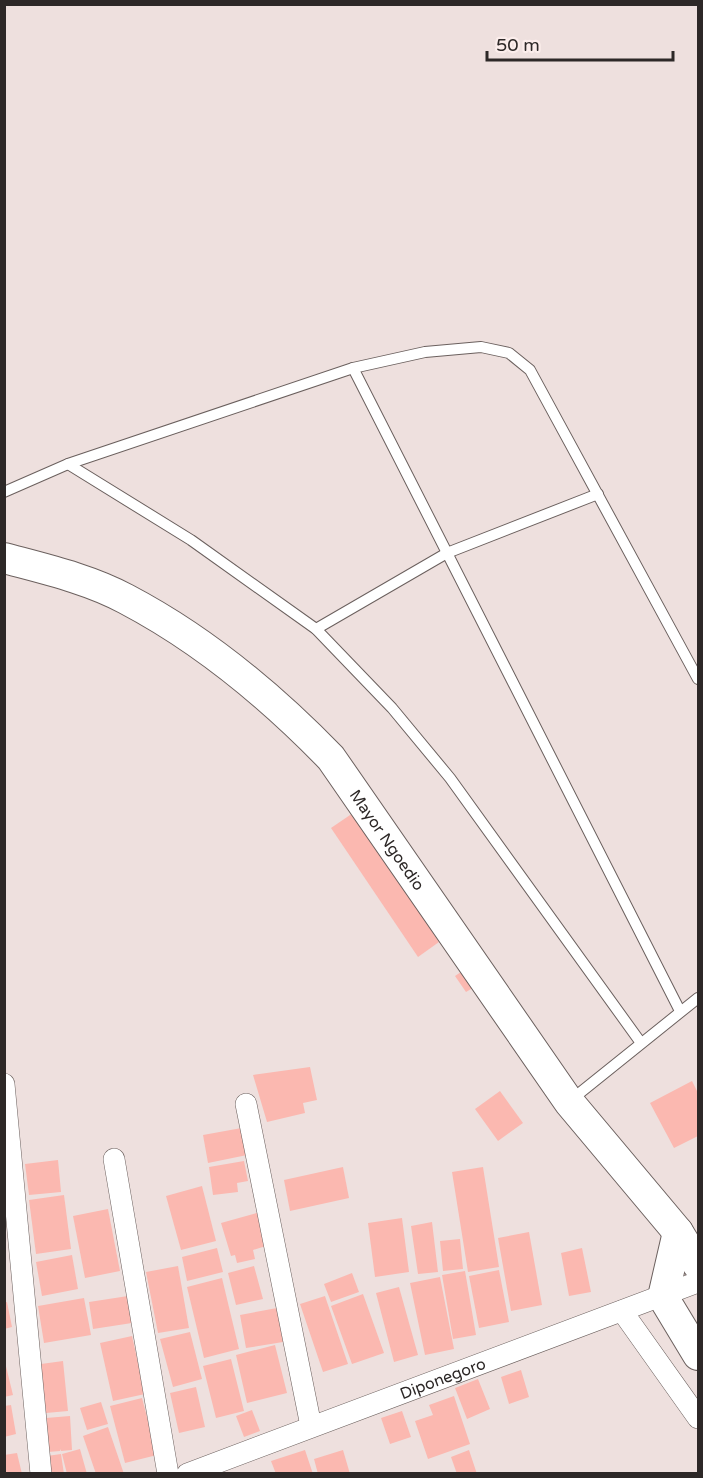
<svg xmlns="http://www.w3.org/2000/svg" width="703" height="1478" font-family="'Varela Round',sans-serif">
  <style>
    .building { fill: #fbb8b0 }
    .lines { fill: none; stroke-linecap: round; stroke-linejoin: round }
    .lane-casing { stroke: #6b605e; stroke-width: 12 }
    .street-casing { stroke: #6b605e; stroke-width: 22 }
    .secondary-casing { stroke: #6b605e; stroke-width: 32 }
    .lane { stroke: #fff; stroke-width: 10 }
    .street { stroke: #fff; stroke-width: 21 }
    .secondary { stroke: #fff; stroke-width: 30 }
    .labels { text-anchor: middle; stroke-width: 4.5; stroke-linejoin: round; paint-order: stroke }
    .street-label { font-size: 16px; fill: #2d2827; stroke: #fbedeb }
  </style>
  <rect width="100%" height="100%" fill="#eee0de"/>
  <!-- building -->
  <g class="building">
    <polygon points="353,813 439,942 418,957 331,828"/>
    <polygon points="470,966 481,983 466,992 455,976"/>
    <polygon points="310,1067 317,1100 303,1103 305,1113 267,1122 253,1075"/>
    <polygon points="692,1081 698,1093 698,1136 674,1148 650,1103"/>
    <polygon points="500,1091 523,1123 498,1141 475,1109"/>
    <polygon points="247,1127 252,1154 208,1163 203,1135"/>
    <polygon points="58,1160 61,1192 29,1195 25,1164"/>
    <polygon points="244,1161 248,1181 237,1183 238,1192 213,1195 209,1167"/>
    <polygon points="343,1167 349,1198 290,1211 284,1180"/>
    <polygon points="483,1167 499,1267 468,1272 452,1172"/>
    <polygon points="202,1186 216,1241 181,1250 166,1196"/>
    <polygon points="64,1195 71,1249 36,1254 29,1200"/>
    <polygon points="108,1209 120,1271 85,1278 73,1216"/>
    <polygon points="260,1212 269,1245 253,1250 255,1259 237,1263 235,1255 231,1256 221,1223"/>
    <polygon points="402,1218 409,1272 375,1277 368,1223"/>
    <polygon points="432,1222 438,1272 418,1274 411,1226"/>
    <polygon points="529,1232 542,1305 511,1311 498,1238"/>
    <polygon points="460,1239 463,1269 443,1271 440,1241"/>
    <polygon points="217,1248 223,1272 187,1281 182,1257"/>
    <polygon points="582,1248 591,1292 569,1296 561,1253"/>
    <polygon points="72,1255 78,1289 42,1296 36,1262"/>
    <polygon points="178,1266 189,1328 158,1333 146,1272"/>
    <polygon points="254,1266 263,1299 236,1305 228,1273"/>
    <polygon points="499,1270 509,1322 479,1328 469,1276"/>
    <polygon points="465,1271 476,1335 453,1339 442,1275"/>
    <polygon points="352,1273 359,1292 331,1302 324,1284"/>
    <polygon points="440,1277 454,1349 425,1355 410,1283"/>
    <polygon points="222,1278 239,1349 204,1358 187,1287"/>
    <polygon points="399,1287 418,1355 394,1362 376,1293"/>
    <polygon points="363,1294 384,1353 352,1364 331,1306"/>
    <polygon points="128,1296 132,1323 93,1329 89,1302"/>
    <polygon points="325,1296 348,1364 323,1372 300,1304"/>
    <polygon points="84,1298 91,1335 44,1343 38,1306"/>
    <polygon points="7,1302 12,1327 4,1329 4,1303"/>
    <polygon points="277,1308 283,1342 246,1348 240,1315"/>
    <polygon points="190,1332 202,1379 173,1387 160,1339"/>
    <polygon points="132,1336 145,1394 113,1401 100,1343"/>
    <polygon points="275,1345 287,1393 247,1403 236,1355"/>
    <polygon points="4,1358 13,1395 4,1397"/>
    <polygon points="231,1359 244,1411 216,1418 203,1366"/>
    <polygon points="63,1361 68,1411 46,1413 41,1364"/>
    <polygon points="521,1370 529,1397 509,1404 501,1377"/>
    <polygon points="478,1379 490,1409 467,1419 455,1388"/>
    <polygon points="196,1387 205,1427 179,1433 170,1393"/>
    <polygon points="454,1396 470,1444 428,1459 415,1421 433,1415 429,1405"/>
    <polygon points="142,1398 157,1455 125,1463 110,1406"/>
    <polygon points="101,1402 108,1424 87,1430 80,1408"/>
    <polygon points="11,1405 16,1434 4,1437 4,1406"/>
    <polygon points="252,1410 260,1431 244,1437 236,1416"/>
    <polygon points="402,1411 411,1437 390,1444 381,1418"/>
    <polygon points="70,1416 72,1450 61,1451 60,1449 60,1451 48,1452 46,1418"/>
    <polygon points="108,1427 124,1474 96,1474 83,1436"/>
    <polygon points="80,1449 87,1474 67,1474 62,1454"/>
    <polygon points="305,1450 313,1474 276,1474 271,1461"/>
    <polygon points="343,1450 350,1474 318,1474 314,1459"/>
    <polygon points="469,1450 477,1474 457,1474 451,1457"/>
    <polygon points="17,1453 22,1474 4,1474 4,1455"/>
    <polygon points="61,1454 64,1474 50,1474 47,1456"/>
  </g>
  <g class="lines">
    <!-- lane casing -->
    <g class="lane-casing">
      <g id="lane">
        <polyline points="353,368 680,1011"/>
        <polyline points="68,464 191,540 316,629 392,708 450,778 641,1043"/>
        <polyline points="4,492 68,464 353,368 425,352 481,347 509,353 530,370 698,679"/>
        <polyline points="316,629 447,553 598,494"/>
        <polyline points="571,1100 698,998"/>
      </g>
    </g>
    <!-- street casing -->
    <g class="street-casing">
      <g id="street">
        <polyline points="4,1084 41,1474"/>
        <polyline points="246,1104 311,1426"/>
        <polyline points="114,1159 168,1474"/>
        <polyline points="622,1311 698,1418"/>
        <path id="s1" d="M187,1474l511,-192"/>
      </g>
    </g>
    <!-- secondary casing -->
    <g class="secondary-casing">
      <g id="secondary">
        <path id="s2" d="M4,558c41,11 85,21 122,41 78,41 144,96 205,159l238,344 109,130 20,33"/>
        <polyline points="678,1232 663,1297 698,1355"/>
      </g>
    </g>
    <!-- lane -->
    <use href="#lane" class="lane"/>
    <!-- street -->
    <use href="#street" class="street"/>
    <!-- secondary -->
    <use href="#secondary" class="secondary"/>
  </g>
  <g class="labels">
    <!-- street labels -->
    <g class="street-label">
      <text dy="6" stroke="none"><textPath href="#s2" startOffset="489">Mayor Ngoedio</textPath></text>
      <text dy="6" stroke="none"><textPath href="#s1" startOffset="273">Diponegoro</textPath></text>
    </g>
  </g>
  <!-- border -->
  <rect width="703" height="1478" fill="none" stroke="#2d2827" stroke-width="12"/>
  <!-- scale -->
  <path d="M487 51v9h186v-9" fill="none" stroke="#2d2827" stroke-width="3"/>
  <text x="496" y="51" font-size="18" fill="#2d2827" stroke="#fbedeb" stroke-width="4.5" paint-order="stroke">50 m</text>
</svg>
